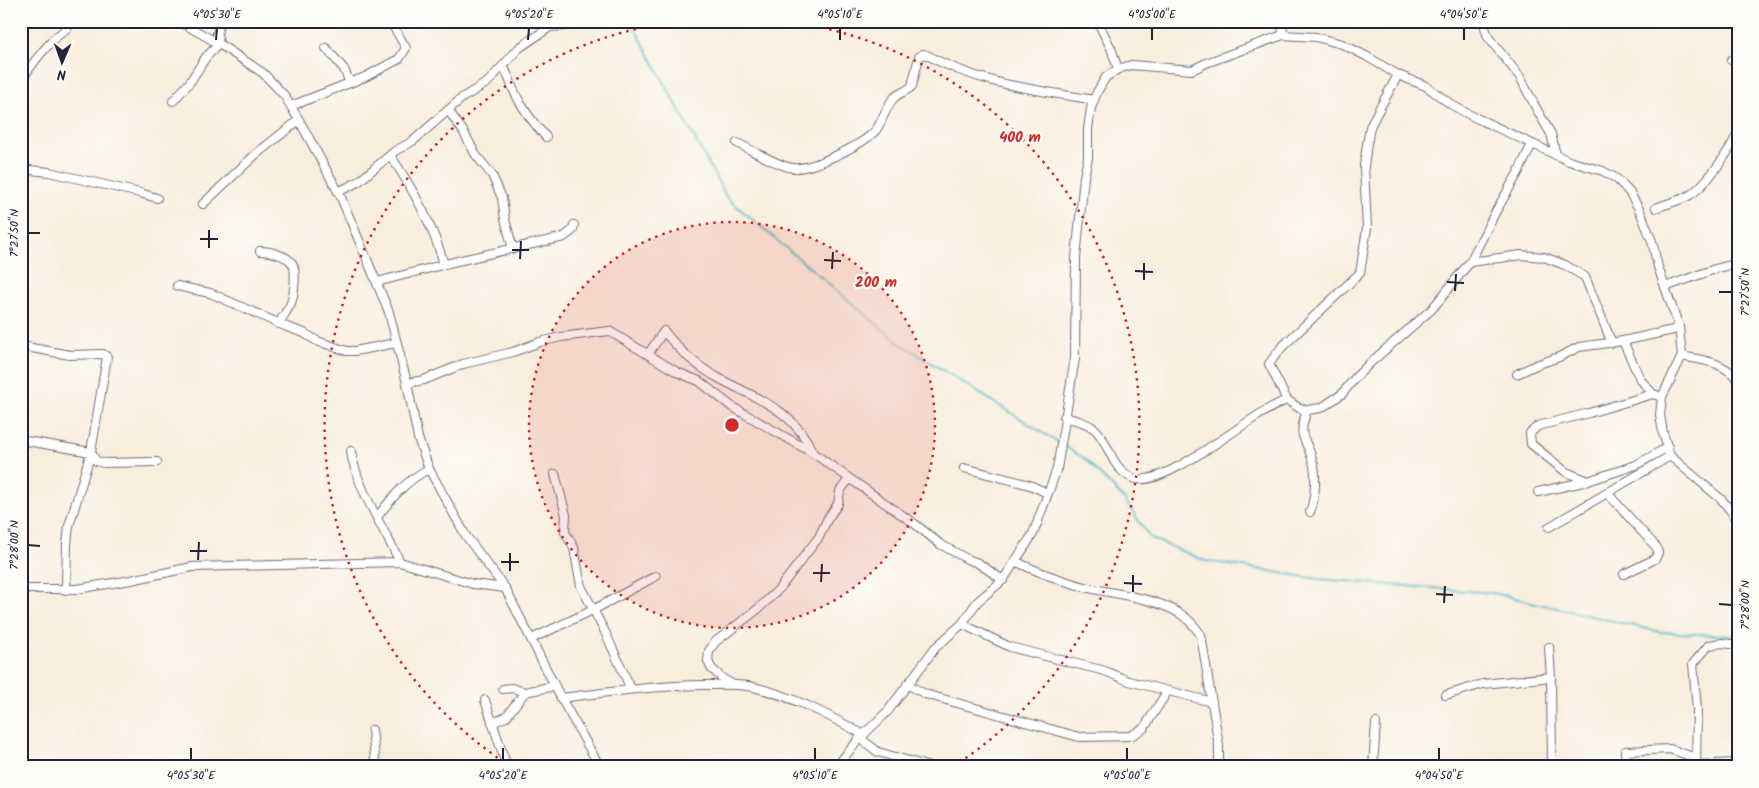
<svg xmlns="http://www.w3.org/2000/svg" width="1759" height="788" font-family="Kalam,sans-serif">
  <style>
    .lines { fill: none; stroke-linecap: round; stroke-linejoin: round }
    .stream { stroke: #4dbbc5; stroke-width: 2 }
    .street-casing { stroke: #6d6974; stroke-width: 10 }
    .street { stroke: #fff; stroke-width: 8 }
    .ticks { fill: none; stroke: #22223b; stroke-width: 2 }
    .ring { fill: none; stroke: #d62828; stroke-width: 2.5; stroke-dasharray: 2.5 5 }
    .centre { fill: #d62828; stroke: #fdfcf7; stroke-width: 2.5 }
    .ring-label { font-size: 15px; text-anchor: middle; font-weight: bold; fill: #d62828; stroke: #fdfcf7; stroke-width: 5; stroke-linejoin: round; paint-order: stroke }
    .neatline { fill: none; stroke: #22223b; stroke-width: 2 }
    .ticks-label { font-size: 12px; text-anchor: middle; fill: #22223b }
  </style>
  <rect width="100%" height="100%" fill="#fdfcf7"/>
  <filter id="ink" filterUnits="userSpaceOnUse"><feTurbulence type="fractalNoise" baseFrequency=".02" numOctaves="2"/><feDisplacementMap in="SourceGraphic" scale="10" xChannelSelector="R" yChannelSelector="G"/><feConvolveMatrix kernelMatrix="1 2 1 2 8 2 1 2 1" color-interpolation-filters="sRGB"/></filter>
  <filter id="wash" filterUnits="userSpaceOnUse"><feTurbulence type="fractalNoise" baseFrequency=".0096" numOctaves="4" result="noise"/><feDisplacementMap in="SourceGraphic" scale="20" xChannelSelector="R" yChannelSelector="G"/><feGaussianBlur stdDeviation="1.12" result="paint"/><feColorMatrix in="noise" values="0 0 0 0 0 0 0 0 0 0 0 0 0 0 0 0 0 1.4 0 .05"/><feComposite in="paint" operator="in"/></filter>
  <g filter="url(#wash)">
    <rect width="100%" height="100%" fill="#f9eede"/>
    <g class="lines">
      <!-- stream -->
      <g class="stream">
        <polyline points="631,21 727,198 898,342 1059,443"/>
        <polyline points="1063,445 1085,459 1124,499 1150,538 1206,561 1318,579 1493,593 1660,632 1738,636"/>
      </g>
    </g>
  </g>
  <g filter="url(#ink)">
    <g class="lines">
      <!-- street casing -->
      <g class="street-casing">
        <g id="street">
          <polyline points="179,21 219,44 263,73 284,95 299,120 340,195 389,312 407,383 418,438 429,469 466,536 505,588 561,698 600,767"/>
          <polyline points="1097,21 1111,48 1118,69"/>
          <polyline points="1282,21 1283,35"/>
          <polyline points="1483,21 1488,37 1520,77 1536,108 1551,134 1556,155"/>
          <polyline points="326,48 344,69 350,83"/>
          <polyline points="1731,60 1738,63"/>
          <path d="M503,66c5,8 7,16 11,25 8,17 20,33 32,46"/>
          <polyline points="1398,75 1377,113 1370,127 1367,144 1364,166 1367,228 1360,273 1281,348 1269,364 1287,400 1299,408 1307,410 1321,408 1342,394 1355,378 1370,363 1432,309 1470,262 1496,211 1518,173 1532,144"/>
          <path d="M21,81c10,-16 21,-30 34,-43 7,-6 13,-9 17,-17"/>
          <polyline points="173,101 190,82 206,57 219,44 217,34 220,21"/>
          <polyline points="291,106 365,77 399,59 406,48 390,21"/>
          <polyline points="448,110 463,131 476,155 492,175 502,198 505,219 513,249"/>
          <path d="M737,143c13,6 43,24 56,25 19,2 71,-24 83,-38 7,-10 10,-23 17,-31 5,-6 13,-7 19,-13l7,-29 4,-3 4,1c51,29 110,35 167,45"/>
          <path d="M390,155c22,32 43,72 54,109"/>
          <polyline points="21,169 49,172 140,193 157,198"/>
          <polyline points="338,192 358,182 395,151 413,141 462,98 488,82 519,48 550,27 565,26"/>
          <polyline points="203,204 255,155 299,120"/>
          <path d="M1656,208c12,-5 23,-7 34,-13 16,-10 41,-45 48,-63"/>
          <path d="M260,251c8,0 27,4 32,12 5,7 2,32 -1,40 -3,7 -9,14 -12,21"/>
          <polyline points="1470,262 1521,255 1544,257 1565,265 1585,277 1612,343"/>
          <polyline points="21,281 21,289"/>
          <polyline points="377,282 457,261 564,237 573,230 574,225"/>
          <polyline points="177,286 210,293 287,327 304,333 317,341 347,351 355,351 396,343"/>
          <polyline points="1665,287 1715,269 1738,263"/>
          <polyline points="1623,341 1640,379 1653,394"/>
          <polyline points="21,346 70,355 103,354 107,357 91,452 69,526 67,544 66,590"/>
          <path d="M648,354l16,-23c16,21 35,37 58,49 38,20 73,31 91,73"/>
          <path d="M1682,356c24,5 39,5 56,23"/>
          <polyline points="1517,374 1536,365 1559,357 1579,347 1623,341 1673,330 1679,327"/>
          <polyline points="407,383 424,380 463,364 513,352 540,342 561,337 609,331 677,372 699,381 731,406 813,453 915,524 940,544 967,559 978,563 1003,580"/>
          <path d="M1307,410c-11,31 0,26 6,52 4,12 2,38 -3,50"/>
          <path d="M1064,417c11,3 23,5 32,13 14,15 15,39 37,48 31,13 120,-67 154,-78"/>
          <polyline points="21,440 91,452 96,461 104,463 157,462"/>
          <path d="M351,451c4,33 34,80 49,111"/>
          <polyline points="964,468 1030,485 1047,493"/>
          <polyline points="555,474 566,515 565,532 574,548 581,586 605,632 631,689"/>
          <polyline points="1588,481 1566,472 1531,444 1530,433 1538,426 1589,413 1653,394 1662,397"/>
          <polyline points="1538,492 1588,481 1636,465 1668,447"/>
          <polyline points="1608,494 1657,548 1658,553 1655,559 1624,574"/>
          <path d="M377,517c15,-19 30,-38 52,-48"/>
          <polyline points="1549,527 1670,456"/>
          <path d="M1015,561c22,11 55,23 79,28 28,6 65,10 88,26 8,5 14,13 19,20l18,111v21"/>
          <polyline points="21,589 77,589 131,580 192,567 400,562 473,584 505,588"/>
          <polyline points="962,624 1010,647 1105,671 1129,681 1212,702"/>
          <polyline points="531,639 593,610 656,576"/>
          <polyline points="1549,647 1551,677 1552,767"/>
          <polyline points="732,684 723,679 711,668 708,661 709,651 715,642 758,609 779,589 819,537 828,518 838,504 840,491 849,479"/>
          <polyline points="907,684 925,694 1079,737 1131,736 1144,728 1167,692"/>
          <polyline points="503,689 512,688 525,692"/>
          <polyline points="1446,695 1483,684 1551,677"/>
          <path d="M561,698c47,-6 94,-12 141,-13 15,0 31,-1 46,1 41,8 80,29 116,49"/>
          <polyline points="485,700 507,767"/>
          <polyline points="492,723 506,717 525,692 555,686"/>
          <polyline points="372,730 376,767"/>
          <polyline points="860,738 878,752 930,767"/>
          <polyline points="1695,765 1738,763"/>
          <polyline points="836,767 860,738 888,711 935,648 962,624 977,602 1003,580 1033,534 1057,469 1075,358 1076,258 1084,177 1088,158 1088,129 1091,108 1097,92 1106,77 1118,69 1131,65 1192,70 1206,63 1283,35 1316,37 1342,44 1366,56 1398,75 1426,86 1452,105 1470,115 1569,161 1603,171 1617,179 1630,193 1640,211 1652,241 1658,267 1679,327 1682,356 1662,397 1660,415 1663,433 1670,456 1722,500 1731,511 1738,524"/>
          <polyline points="1373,767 1376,723"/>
          <polyline points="1626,767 1625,751 1670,749 1696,758"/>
          <polyline points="1696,767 1697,709 1693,664 1709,645 1722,643 1738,645"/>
        </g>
      </g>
      <!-- street -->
      <use href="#street" class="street"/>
    </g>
  </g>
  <!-- ticks -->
  <path class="ticks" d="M216,40l1,-12M528,40l1,-12M840,40v-12M1152,40v-12M1464,40v-12M28,233h12M200,239h18M209,248v-18M512,250h17M520,259l1,-18M824,260l17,1M832,269l1,-17M1135,271l18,1M1144,280v-17M1447,282l17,1M1455,291l1,-17M1719,292h13M28,545l12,1M190,551h17M198,560l1,-18M501,562h18M510,571v-18M813,573h17M821,582l1,-18M1124,583l18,1M1133,592v-17M1436,594l17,1M1444,603l1,-17M1719,604l13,1M191,760v-12M503,760v-12M815,760v-12M1127,760v-12M1439,760v-12"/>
  <!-- distance rings -->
  <circle cx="732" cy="425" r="203" fill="#d62828" fill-opacity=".12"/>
  <g class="ring">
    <circle cx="732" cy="425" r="203"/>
    <path d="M510 766A407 407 0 0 1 679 21M785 21A407 407 0 0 1 954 766"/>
  </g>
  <circle cx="732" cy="425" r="8" class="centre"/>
  <g class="ring-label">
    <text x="1020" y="142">400 m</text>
    <text x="876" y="287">200 m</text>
  </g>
  <!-- margin -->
  <rect width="1759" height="788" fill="none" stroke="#fdfcf7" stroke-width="55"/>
  <!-- north arrow -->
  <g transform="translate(62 62) rotate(182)" stroke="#fdfcf7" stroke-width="4" paint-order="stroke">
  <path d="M0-4L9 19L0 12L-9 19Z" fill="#22223b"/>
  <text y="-8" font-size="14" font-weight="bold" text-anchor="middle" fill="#22223b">N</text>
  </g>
  <rect x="28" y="28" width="1704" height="732" class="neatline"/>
  <g class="ticks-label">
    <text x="217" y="18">4°05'30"E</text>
    <text x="529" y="18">4°05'20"E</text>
    <text x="840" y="18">4°05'10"E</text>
    <text x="1152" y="18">4°05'00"E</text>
    <text x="1464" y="18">4°04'50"E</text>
    <text transform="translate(14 233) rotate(-90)" y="4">7°27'50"N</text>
    <text transform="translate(1745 292) rotate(-90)" y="4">7°27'50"N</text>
    <text transform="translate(14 545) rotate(-90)" y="4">7°28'00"N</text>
    <text transform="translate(1745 605) rotate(-90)" y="4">7°28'00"N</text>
    <text x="191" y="779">4°05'30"E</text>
    <text x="503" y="779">4°05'20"E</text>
    <text x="815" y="779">4°05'10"E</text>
    <text x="1127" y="779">4°05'00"E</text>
    <text x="1439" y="779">4°04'50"E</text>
  </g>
</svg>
